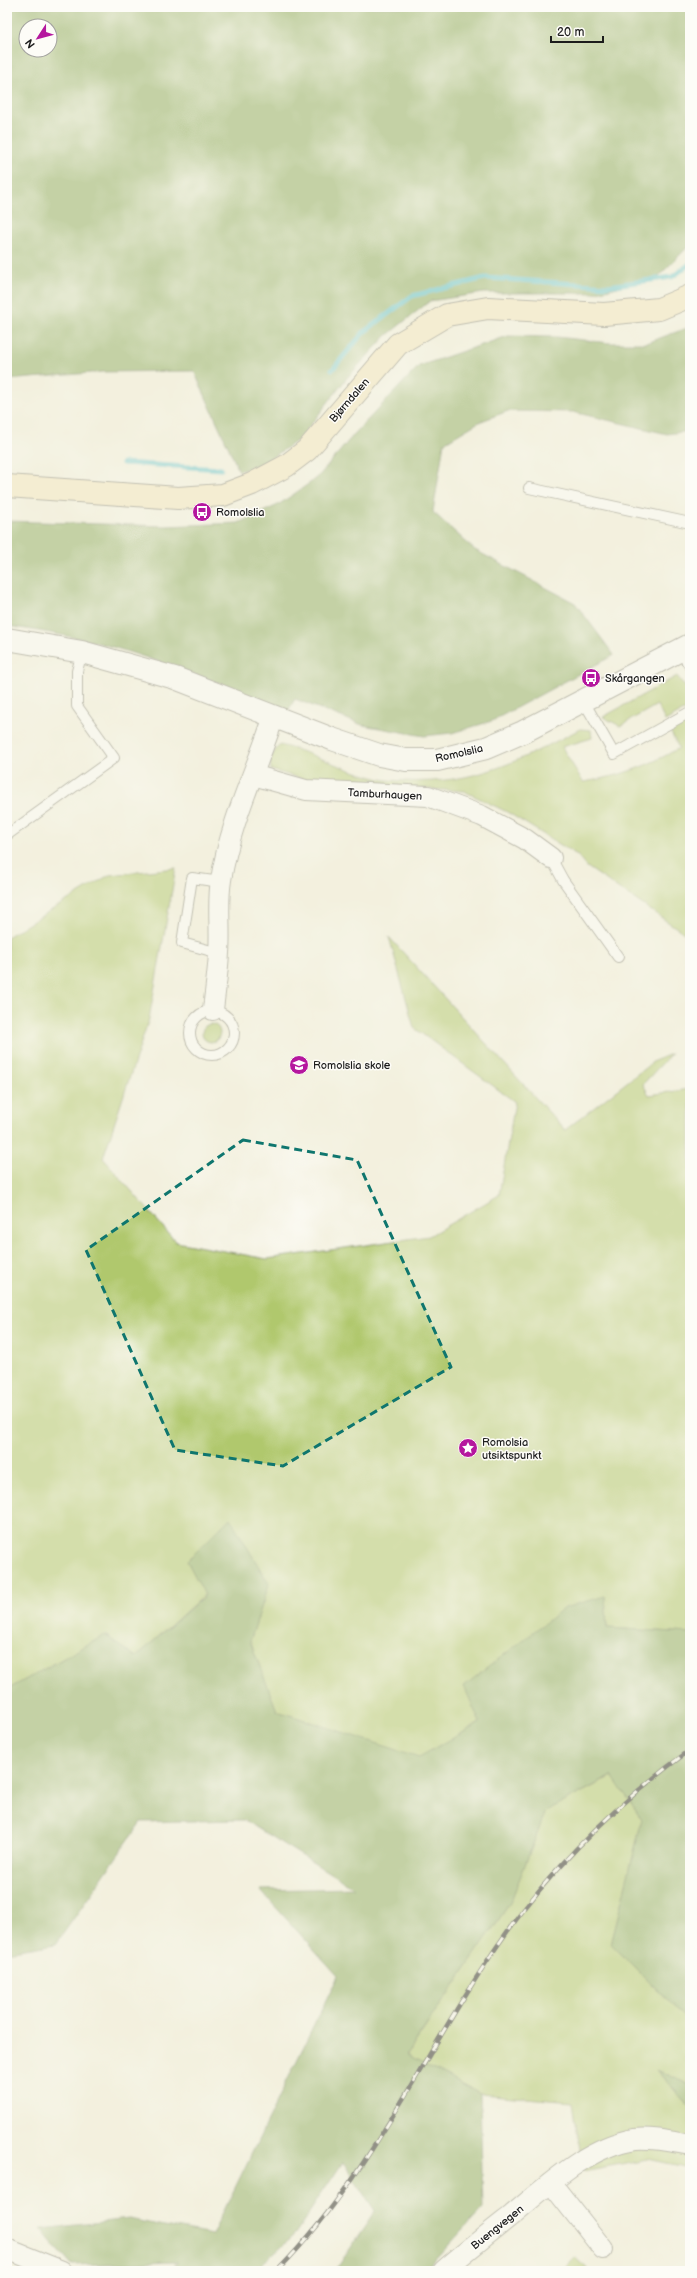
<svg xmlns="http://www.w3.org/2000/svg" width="697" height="2278" font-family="'Balsamiq Sans',sans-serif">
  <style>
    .green { fill: #b0c86d; stroke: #667244 }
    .forest { fill: #8cac60; stroke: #54643e; fill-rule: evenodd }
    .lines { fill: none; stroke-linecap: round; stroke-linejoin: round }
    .stream { stroke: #53bfcd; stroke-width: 5 }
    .service-casing { stroke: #88867d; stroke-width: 12 }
    .minor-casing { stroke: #88867d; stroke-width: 22 }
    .tertiary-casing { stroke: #88867d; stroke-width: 24 }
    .secondary-casing { stroke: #88867d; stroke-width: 24 }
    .service { stroke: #fff; stroke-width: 10 }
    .minor { stroke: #fff; stroke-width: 20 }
    .tertiary { stroke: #fff; stroke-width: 22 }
    .secondary { stroke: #f7e9c3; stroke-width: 22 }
    .rail-casing { stroke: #1c1c1c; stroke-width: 4.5 }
    .rail { stroke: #fdfcf7; stroke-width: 3; stroke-dasharray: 9; stroke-linecap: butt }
    .marked { fill: none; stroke: #0f766e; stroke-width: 3; stroke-dasharray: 8 5; stroke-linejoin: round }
    .labels { text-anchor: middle; stroke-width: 3; stroke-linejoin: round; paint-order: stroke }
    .street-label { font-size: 11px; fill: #1c1c1c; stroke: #fdfcf7 }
    .poi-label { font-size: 11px; fill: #1c1c1c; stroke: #fdfcf7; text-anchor: start }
  </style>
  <rect width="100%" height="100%" fill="#fdfcf7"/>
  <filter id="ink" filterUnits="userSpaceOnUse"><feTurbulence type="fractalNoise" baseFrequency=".025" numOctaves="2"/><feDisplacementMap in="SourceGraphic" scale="8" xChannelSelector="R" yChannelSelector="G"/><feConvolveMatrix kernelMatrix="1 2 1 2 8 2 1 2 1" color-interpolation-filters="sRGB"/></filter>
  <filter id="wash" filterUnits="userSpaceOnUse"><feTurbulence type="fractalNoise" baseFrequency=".012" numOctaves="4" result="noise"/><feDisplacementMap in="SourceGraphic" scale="16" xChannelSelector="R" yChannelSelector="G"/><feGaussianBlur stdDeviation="0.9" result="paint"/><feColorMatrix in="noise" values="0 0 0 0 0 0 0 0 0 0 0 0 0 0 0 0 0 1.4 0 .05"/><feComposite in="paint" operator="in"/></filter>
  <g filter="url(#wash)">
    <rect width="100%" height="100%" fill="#f3f0de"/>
    <!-- green -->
    <g class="green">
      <polygon points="677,676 690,693 690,707 665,721 657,705 620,726 603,717"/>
      <path d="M684,723l6,9v205l-103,-70 -10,-12 -70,-43 -43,-21 -147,-8 -46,-13c-2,-11 1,-17 9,-25 35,8 66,27 101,34 8,2 16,1 24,2 71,4 115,-21 175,-52l11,1 1,8 -30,9 21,35c35,-5 66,-16 96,-34l-9,-17z"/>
      <polygon points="176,868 149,1019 103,1158 176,1242 267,1259 429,1236 499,1195 515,1102 414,1028 389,937 565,1130 654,1061 671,1054 643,1084 649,1095 690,1089 690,1633 607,1628 605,1597 480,1723 420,1758 277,1711 250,1641 269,1584 205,1594 136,1657 105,1635 7,1690 7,937 109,875"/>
      <circle cx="211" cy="1033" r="9"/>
      <polygon points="613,1776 642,1820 611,1944 690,2022 690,2085 657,2071 690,2107 690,2168 648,2159 583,2171 573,2102 480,2094 406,2056 510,1903 546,1811"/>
      <polygon points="574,2257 590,2271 563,2271"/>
    </g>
    <!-- forest -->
    <g class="forest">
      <path d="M7,7h683v238l-32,32 -65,16h-109l-54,8 -44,35 -40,43 -46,60 -42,28 -19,4 -45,-100 -92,1 -95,8zM26,26h24v24h-24z"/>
      <path d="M690,327v104l-23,3 -94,-22 -65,-1 -29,11 -35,21 -11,69 42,38 100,53 39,52 -122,66 -40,12 -28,3 -62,-11 -67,-26 -7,12c-53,-21 -105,-42 -159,-59 -39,-13 -82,-20 -122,-26v-105l159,5 72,-3 40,-18 39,-27 39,-46 63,-66 89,-30 49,1 53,6h36z"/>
      <polygon points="230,1518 269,1584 250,1641 277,1711 419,1757 480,1723 464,1686 564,1608 605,1596 607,1628 690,1633 690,2022 611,1944 642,1820 612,1776 546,1811 510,1903 406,2055 480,2094 483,2208 425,2271 335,2271 375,2212 343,2162 295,2234 254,2271 168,2271 178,2262 72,2265 41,2229 129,2219 212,2235 338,1976 260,1890 354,1888 244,1820 141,1822 56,1944 7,1952 7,1690 105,1635 136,1657 205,1595 187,1561"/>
      <polygon points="656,2070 690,2085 690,2107"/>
    </g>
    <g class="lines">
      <!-- stream -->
      <g class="stream">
        <polyline points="332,370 364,332 412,296 485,278 608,286 672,277 690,264"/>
        <polyline points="123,463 221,469"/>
      </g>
    </g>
  </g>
  <g filter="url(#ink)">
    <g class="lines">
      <!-- service casing -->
      <g class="service-casing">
        <g id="service">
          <polyline points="529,488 690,523"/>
          <polyline points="679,650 690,666"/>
          <polyline points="583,700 614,754 690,712"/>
          <polyline points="7,835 114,758 77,706 77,671 82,652"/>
          <polyline points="551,858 563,880 618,957"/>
          <polyline points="219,953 182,943 192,878 221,882"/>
          <circle cx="212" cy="1033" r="22"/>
        </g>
      </g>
      <!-- minor casing -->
      <g class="minor-casing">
        <g id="minor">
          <polyline points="253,775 306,790 428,796 482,816 525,839 551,858"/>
          <path d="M213,1010c2,-19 5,-38 6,-57 2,-24 -2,-49 2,-73 9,-58 35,-109 53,-164"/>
          <polyline points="551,2183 603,2249"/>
          <polyline points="7,2249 62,2271"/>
          <path d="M443,2271c22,-19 45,-37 69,-56 35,-29 76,-69 123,-76 18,-2 38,3 55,6"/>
        </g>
      </g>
      <!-- tertiary casing -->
      <g class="tertiary-casing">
        <polyline id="tertiary" points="7,639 82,652 175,678 332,739 379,755 406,760 437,760 486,748 523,732 690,645"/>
      </g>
      <!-- secondary casing -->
      <g class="secondary-casing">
        <polyline id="secondary" points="7,486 178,498 223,495 252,484 286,466 307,450 398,344 447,315 488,308 604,314 659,309 690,296"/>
      </g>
      <!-- service -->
      <use href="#service" class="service"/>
      <!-- minor -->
      <use href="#minor" class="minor"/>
      <!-- tertiary -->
      <use href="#tertiary" class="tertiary"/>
      <!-- secondary -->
      <use href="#secondary" class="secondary"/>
      <!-- rail casing -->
      <g class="rail-casing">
        <path id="rail" d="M277,2271c97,-98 151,-228 230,-339 51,-71 113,-131 183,-182"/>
      </g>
      <!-- rail -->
      <use href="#rail" class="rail"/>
    </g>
  </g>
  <!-- marked area -->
  <path d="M0 0H697V2278H0ZM243,1140l114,20 94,207 -168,99 -108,-16 -89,-200z" fill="#f3f0de" fill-opacity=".55" fill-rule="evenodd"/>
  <path class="marked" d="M243,1140l114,20 94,207 -168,99 -108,-16 -89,-200z"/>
  <!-- icons -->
  <defs>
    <g id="bus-disc" transform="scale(1)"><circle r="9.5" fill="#b5179e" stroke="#fdfcf7"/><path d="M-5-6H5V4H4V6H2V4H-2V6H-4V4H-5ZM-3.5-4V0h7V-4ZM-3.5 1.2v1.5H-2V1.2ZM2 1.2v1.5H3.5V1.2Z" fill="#fff"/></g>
    <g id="school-disc" transform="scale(1)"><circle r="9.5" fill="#b5179e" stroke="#fdfcf7"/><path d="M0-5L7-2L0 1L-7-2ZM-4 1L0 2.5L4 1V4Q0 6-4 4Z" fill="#fff"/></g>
    <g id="sight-disc" transform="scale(1)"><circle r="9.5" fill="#b5179e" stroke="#fdfcf7"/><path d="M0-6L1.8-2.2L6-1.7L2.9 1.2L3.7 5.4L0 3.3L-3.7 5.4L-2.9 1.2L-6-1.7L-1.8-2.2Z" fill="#fff"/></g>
  </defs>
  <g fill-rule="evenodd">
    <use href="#bus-disc" x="202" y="512"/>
    <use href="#bus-disc" x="591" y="678"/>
    <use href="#school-disc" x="299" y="1065"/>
    <use href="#sight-disc" x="468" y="1448"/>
  </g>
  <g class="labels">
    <!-- street labels -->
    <g class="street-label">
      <text transform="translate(349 400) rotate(-49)" y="4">Bjørndalen</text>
      <text transform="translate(459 753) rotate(-13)" y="4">Romolslia</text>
      <text transform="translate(385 794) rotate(3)" y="4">Tamburhaugen</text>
      <text transform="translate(497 2227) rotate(-39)" y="4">Buengvegen</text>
    </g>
    <!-- poi labels -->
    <g class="poi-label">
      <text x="216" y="516">Romolslia</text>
      <text x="605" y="682">Skårgangen</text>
      <text x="313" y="1069">Romolslia skole</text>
      <text x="482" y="1446">Romolsia<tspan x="482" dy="13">utsiktspunkt</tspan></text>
    </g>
  </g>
  <!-- margin -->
  <rect width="697" height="2278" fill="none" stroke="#fdfcf7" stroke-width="24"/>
  <!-- north arrow -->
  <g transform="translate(38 38) rotate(234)"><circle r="19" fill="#fdfcf7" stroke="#a3a29f"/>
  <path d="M0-3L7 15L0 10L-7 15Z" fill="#b5179e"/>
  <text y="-6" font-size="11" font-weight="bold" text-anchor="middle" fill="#1c1c1c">N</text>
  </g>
  <!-- scale -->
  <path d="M551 36v6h52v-6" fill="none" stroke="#1c1c1c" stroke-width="2"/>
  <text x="557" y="36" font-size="12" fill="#1c1c1c" stroke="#fdfcf7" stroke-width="3" paint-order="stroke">20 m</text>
</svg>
